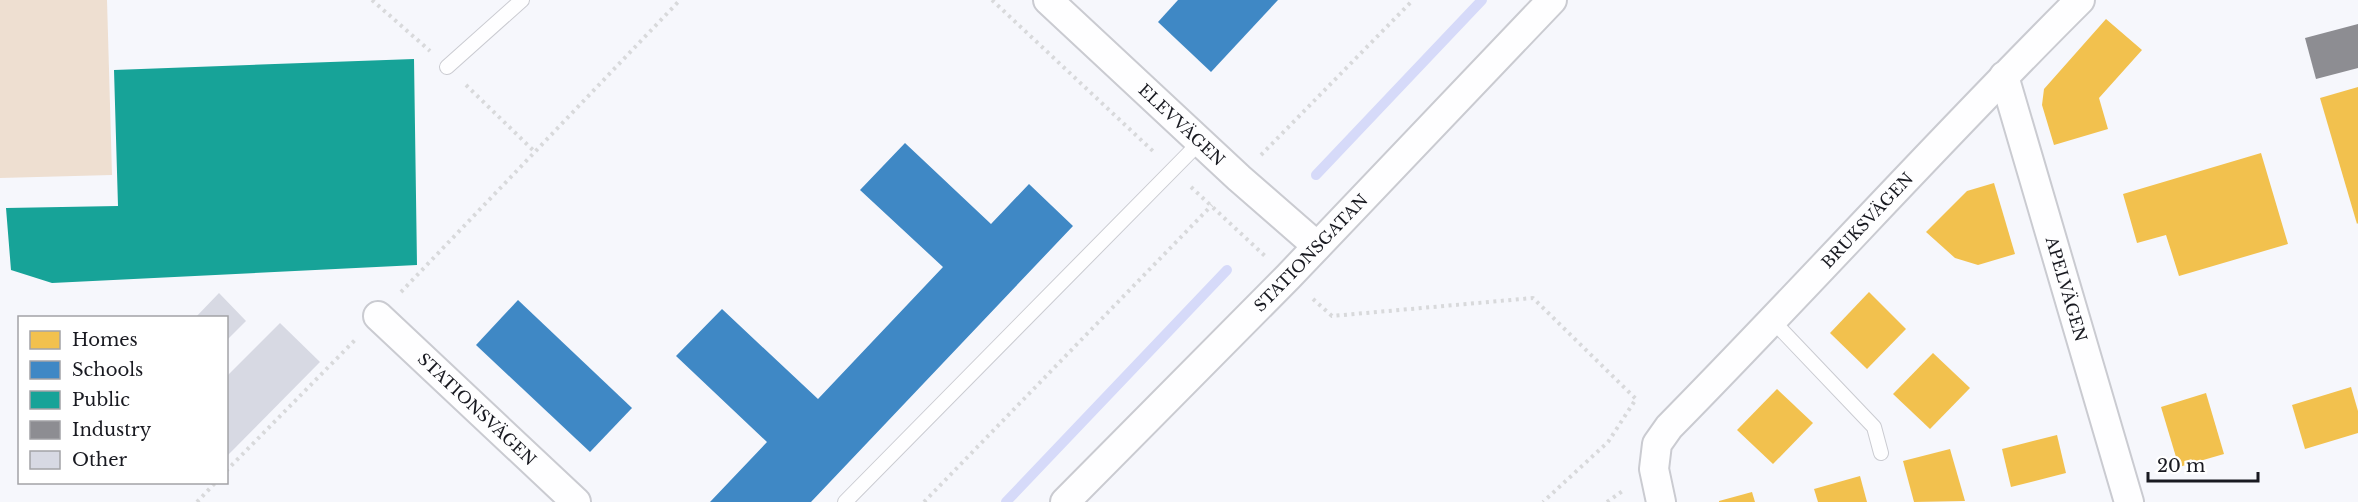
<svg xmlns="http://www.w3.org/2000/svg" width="2358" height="502" font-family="'Libre Baskerville',serif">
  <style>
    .green { fill: #eedfd1 }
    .homes { fill: #f2c14e }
    .schools { fill: #3f88c5 }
    .public { fill: #17a398 }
    .industry { fill: #8d8d92 }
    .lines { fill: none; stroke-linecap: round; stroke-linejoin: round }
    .stream { stroke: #d6daf9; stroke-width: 10 }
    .building { fill: #d7d9e3 }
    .service-casing { stroke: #cacbd1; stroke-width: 16 }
    .minor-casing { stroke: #cacbd1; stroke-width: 32 }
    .path { stroke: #d8d9db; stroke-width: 4; stroke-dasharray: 3 4.5; stroke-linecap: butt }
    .service { stroke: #fefeff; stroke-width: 14 }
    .minor { stroke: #fefeff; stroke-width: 28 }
    .labels { text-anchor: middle; stroke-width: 6; stroke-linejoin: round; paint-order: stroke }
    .street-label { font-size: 16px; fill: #191a21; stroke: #fff }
  </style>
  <rect width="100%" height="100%" fill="#f6f7fc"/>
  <!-- green -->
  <polygon class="green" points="0,0 107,0 112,175 0,178"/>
  <!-- homes -->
  <g class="homes">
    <polygon points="2106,19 2142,50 2099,98 2108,129 2054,145 2042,105 2044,89"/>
    <polygon points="2358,87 2358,223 2357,224 2320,98"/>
    <polygon points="2261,153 2288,244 2179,276 2166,235 2137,243 2123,194"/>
    <polygon points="1994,183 2015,254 1978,265 1955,258 1926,232 1967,191"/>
    <polygon points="1869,292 1906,329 1867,369 1830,333"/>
    <polygon points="1933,353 1970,388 1930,429 1893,394"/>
    <polygon points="2351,387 2358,411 2358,433 2305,449 2292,405"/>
    <polygon points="1777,389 1813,423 1773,464 1737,430"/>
    <polygon points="2206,393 2224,454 2179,467 2161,407"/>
    <polygon points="2057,435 2066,473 2011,487 2002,449"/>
    <polygon points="1950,449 1965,501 1914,502 1903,461"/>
    <polygon points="1860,476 1867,502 1818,502 1814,489"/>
    <polygon points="1752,492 1755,502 1719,502 1719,501"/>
  </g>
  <!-- schools -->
  <g class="schools">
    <polygon points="1178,0 1278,0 1211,72 1158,22"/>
    <polygon points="905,143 991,224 1029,184 1073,226 811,502 710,502 767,442 676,356 722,309 818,399 943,267 860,190"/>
    <polygon points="518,300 632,408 590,452 476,345"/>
  </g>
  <!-- public -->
  <polygon class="public" points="414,59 417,265 52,283 11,270 6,208 118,206 114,70"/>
  <!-- industry -->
  <polygon class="industry" points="2358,24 2358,68 2316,79 2305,38"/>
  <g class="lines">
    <!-- stream -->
    <g class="stream">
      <polyline points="1316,175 1482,0"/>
      <polyline points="1006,502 1227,270"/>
    </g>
  </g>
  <!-- building -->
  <g class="building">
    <polygon points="219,293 246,321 226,341 226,318 195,318"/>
    <polygon points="280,323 320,362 226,457 226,377"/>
  </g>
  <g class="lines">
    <!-- service casing -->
    <g class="service-casing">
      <g id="service">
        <polyline points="447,67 522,0"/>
        <polyline points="1773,321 1874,427 1881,453"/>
        <polyline points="845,502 1200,142"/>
      </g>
    </g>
    <!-- minor casing -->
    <g class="minor-casing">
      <g id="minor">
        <path id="s1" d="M1048,0l191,178 78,68"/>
        <path id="s2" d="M2004,76l125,426"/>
        <path id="s3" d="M378,316l198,186"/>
        <path id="s4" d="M1065,502l223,-225 264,-277"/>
        <path id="s5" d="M1661,502l-7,-33 3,-25 12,-17c139,-141 271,-288 411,-427"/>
      </g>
    </g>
    <!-- path -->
    <g class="path">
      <polyline points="372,0 430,51"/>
      <polyline points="992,0 1155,153"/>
      <polyline points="466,85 535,152"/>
      <polyline points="1261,155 1413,0"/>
      <polyline points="1191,187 1265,256"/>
      <polyline points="401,292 680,0"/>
      <polyline points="1313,299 1332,316 1533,298 1636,399 1608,442 1543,502"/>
      <polyline points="226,471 356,339"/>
      <polyline points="197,502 216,482"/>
      <polyline points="924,502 1212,205"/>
      <polyline points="1607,502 1624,490"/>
    </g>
    <!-- service -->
    <use href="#service" class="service"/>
    <!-- minor -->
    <use href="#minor" class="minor"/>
  </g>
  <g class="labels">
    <!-- street labels -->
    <g class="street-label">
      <text dy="6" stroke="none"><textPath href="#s1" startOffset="183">ELEVVÄGEN</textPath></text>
      <text dy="6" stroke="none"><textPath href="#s5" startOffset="366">BRUKSVÄGEN</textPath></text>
      <text dy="6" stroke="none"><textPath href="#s4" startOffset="350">STATIONSGATAN</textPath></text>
      <text dy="6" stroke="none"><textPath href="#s2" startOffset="222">APELVÄGEN</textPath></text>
      <text dy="6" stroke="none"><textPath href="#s3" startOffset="136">STATIONSVÄGEN</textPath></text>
    </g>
  </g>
  <!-- legend -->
  <rect x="18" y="316" width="210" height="168" fill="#ffffff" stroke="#a3a3a6" stroke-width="1.5"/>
  <rect x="30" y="331" width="30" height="18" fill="#f2c14e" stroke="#a3a3a6" stroke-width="1.5"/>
  <text x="72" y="346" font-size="18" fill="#191a21">Homes</text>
  <rect x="30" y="361" width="30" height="18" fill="#3f88c5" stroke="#a3a3a6" stroke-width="1.5"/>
  <text x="72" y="376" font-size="18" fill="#191a21">Schools</text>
  <rect x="30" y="391" width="30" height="18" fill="#17a398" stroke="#a3a3a6" stroke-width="1.5"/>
  <text x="72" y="406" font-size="18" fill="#191a21">Public</text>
  <rect x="30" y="421" width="30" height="18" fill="#8d8d92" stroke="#a3a3a6" stroke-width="1.5"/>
  <text x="72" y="436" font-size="18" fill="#191a21">Industry</text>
  <rect x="30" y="451" width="30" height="18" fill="#d7d9e3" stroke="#a3a3a6" stroke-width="1.5"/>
  <text x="72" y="466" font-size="18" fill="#191a21">Other</text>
  <!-- scale -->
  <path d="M2148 472v9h110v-9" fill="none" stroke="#191a21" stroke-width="3"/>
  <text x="2157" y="472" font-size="18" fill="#191a21" stroke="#ffffff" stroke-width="4.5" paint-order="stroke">20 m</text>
</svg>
